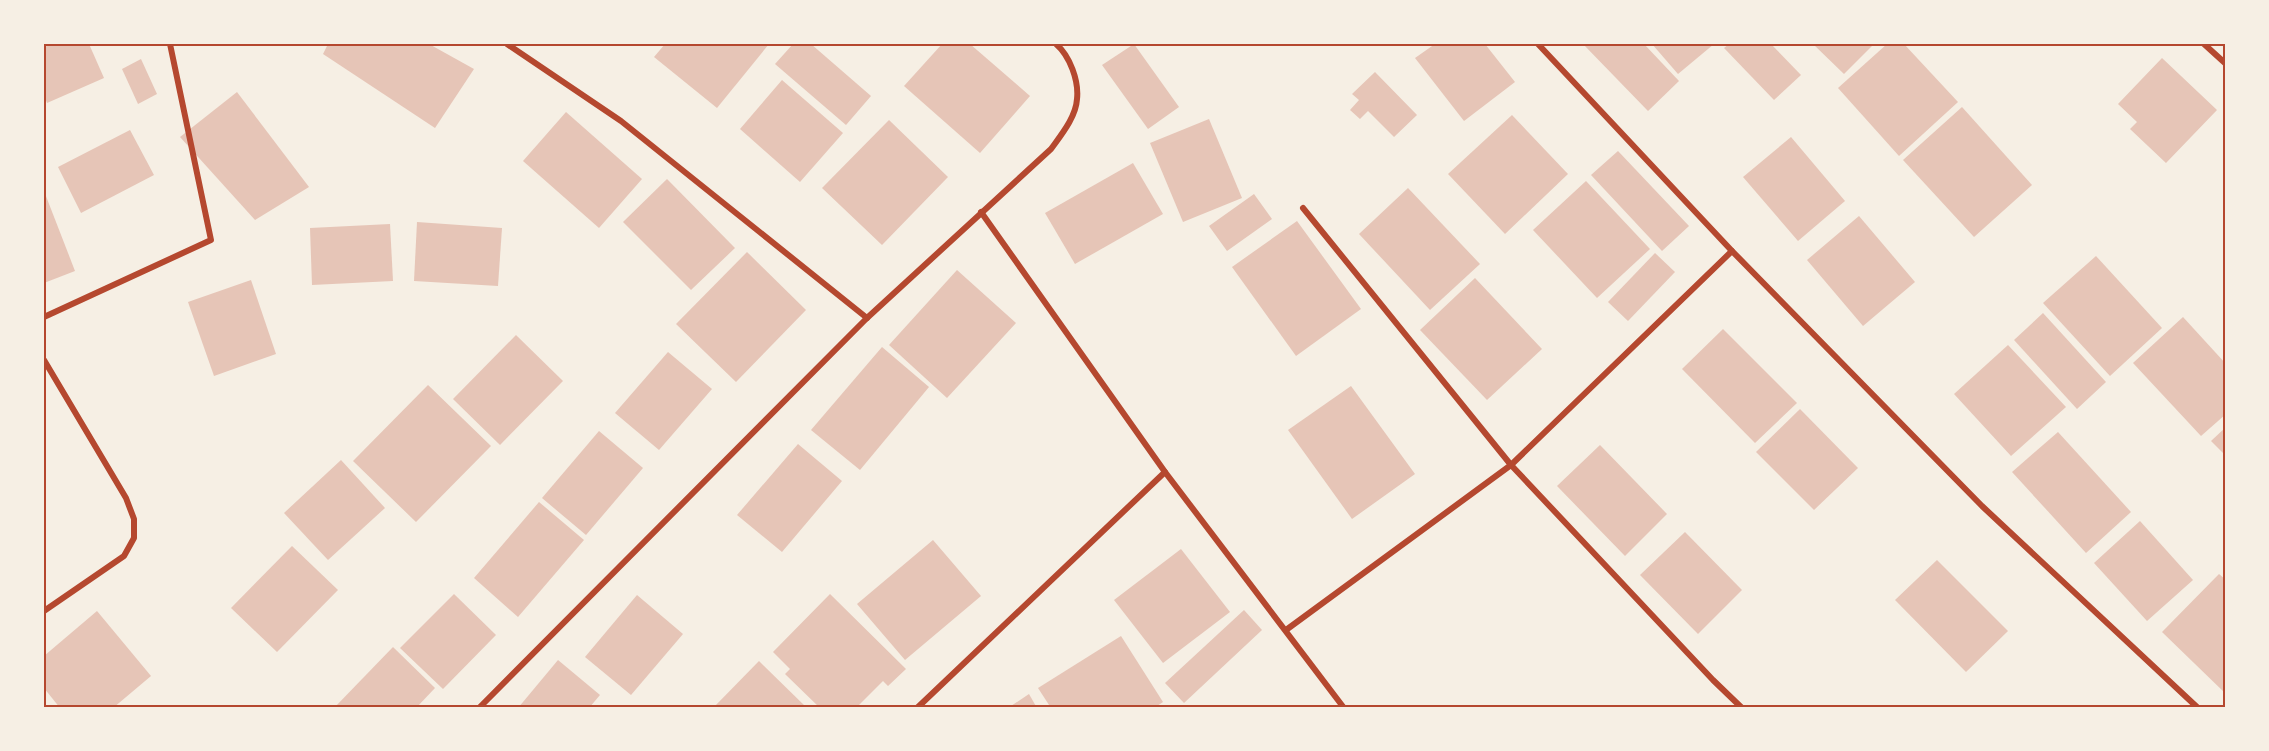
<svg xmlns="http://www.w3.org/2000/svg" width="2269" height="751" font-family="'IBM Plex Sans',sans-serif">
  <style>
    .building { fill: #e6c5b7 }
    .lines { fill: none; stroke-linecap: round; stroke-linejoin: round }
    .minor { stroke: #b5482f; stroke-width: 6 }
    .neatline { fill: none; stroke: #b5482f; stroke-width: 2 }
  </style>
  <rect width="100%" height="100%" fill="#f6efe4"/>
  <!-- building -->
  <g class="building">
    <polygon points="53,44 89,44 104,78 47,103 44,95 44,47"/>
    <polygon points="328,44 429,44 474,69 435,128 323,54"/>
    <polygon points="665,44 769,44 717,108 654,57"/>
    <polygon points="793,44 811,44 871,96 846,125 775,64"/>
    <polygon points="942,44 970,44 1030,96 980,153 904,86"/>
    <polygon points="1134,44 1179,107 1148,129 1102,65"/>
    <polygon points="1435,44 1485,44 1515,82 1464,121 1415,58"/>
    <polygon points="1583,44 1644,44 1679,81 1648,111"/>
    <polygon points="1652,44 1714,44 1678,74"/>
    <polygon points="1729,44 1771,44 1801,75 1774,100 1724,48"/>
    <polygon points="1813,44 1874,44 1844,74"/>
    <polygon points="1887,44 1904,44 1958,102 1899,156 1838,88"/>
    <polygon points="2162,58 2217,110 2166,163 2130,129 2137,122 2118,104"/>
    <polygon points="141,59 157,94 138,104 122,69"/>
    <polygon points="1375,72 1417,115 1394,137 1368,111 1360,119 1350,110 1359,100 1352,94"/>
    <polygon points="782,80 843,133 800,182 740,129"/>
    <polygon points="237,92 309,187 255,220 180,137"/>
    <polygon points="1962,107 2032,185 1974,237 1903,160"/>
    <polygon points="566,112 642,179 599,228 523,161"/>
    <polygon points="1512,115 1568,174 1505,234 1448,174"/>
    <polygon points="1209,119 1242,198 1183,222 1150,143"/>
    <polygon points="889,120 948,177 882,245 822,188"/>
    <polygon points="130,130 154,175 81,213 58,167"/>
    <polygon points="1791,137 1845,201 1798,241 1743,177"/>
    <polygon points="1618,151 1689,226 1662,251 1591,175"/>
    <polygon points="1133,163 1163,214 1075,264 1045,213"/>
    <polygon points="667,179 735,248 691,290 623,222"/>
    <polygon points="1586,181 1650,249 1597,298 1533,230"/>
    <polygon points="1408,188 1480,264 1430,310 1359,234"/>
    <polygon points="44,191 75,271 44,283"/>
    <polygon points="1254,194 1272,219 1227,251 1209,226"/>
    <polygon points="1859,216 1915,282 1863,326 1807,260"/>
    <polygon points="1297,221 1361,309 1296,356 1232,267"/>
    <polygon points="417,222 502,228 498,286 414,281"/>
    <polygon points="390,224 393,281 312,285 310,228"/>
    <polygon points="747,252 806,310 736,382 676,324"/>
    <polygon points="1655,253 1675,272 1628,321 1608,302"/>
    <polygon points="2096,256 2162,328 2110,376 2043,303"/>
    <polygon points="957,270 1016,323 947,398 889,345"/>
    <polygon points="1475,278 1542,349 1487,400 1420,330"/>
    <polygon points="251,280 276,354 214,376 188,302"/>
    <polygon points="2043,313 2106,382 2077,409 2014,340"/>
    <polygon points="2183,317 2226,364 2226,414 2201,436 2133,363"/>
    <polygon points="1723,329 1797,403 1755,443 1682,369"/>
    <polygon points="516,335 563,381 500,445 453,399"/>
    <polygon points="2008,345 2066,407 2011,456 1954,394"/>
    <polygon points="882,347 929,387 860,470 811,430"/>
    <polygon points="668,352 712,389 659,450 615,413"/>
    <polygon points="428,385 491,446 416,522 353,461"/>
    <polygon points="1351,386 1415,474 1352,519 1288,430"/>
    <polygon points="1800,409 1858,468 1814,510 1756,452"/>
    <polygon points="2226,427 2226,456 2211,441"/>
    <polygon points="599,431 643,468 586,535 542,498"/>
    <polygon points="2058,432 2131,512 2086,553 2012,472"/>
    <polygon points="798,444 842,481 782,552 737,515"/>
    <polygon points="1600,445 1667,514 1625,556 1557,486"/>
    <polygon points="341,460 385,508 328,560 284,513"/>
    <polygon points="539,502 584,540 518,617 474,578"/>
    <polygon points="2140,521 2193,580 2147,621 2094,563"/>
    <polygon points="1685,532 1742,590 1698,634 1640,575"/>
    <polygon points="933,540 981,596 905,660 857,604"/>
    <polygon points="292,546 338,590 277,652 231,608"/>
    <polygon points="1181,549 1230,612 1163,663 1114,600"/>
    <polygon points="1937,560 2008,631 1966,672 1895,600"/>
    <polygon points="2219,574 2226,580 2226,694 2162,632"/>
    <polygon points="454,594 496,635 443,689 400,648"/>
    <polygon points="830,594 906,669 888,686 883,681 856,708 820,708 785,674 790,669 773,652"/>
    <polygon points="637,595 683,634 631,695 585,657"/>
    <polygon points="1244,610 1262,630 1184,703 1165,683"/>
    <polygon points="97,611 151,676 113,708 60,708 44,688 44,656"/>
    <polygon points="1121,636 1163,702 1154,708 1051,708 1038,688"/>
    <polygon points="393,647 435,688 416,708 334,708"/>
    <polygon points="558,660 600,695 589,708 518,708"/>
    <polygon points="759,661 807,708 713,708"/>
    <polygon points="1029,694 1037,708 1008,708"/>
  </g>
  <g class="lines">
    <!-- minor -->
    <g class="minor">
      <polyline points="507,44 621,121 867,318"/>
      <polyline points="1538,44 1732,251 1982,506 2198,708"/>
      <polyline points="2204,44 2226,64"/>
      <polyline points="1303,208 1511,465 1713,680 1742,708"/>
      <polyline points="981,212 1165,472 1344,708"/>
      <polyline points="44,317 211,240 170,44"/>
      <polyline points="44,360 126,498 134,519 134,538 124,556 44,611"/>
      <polyline points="1286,630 1511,465 1732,251"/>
      <path d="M479,708l388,-390 184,-169c10,-14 25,-32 26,-50 2,-18 -7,-43 -21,-55"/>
      <polyline points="917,708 1165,472"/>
    </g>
  </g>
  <!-- border -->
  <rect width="2269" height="751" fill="none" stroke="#f6efe4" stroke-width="90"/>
  <rect x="45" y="45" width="2179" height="661" class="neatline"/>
</svg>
